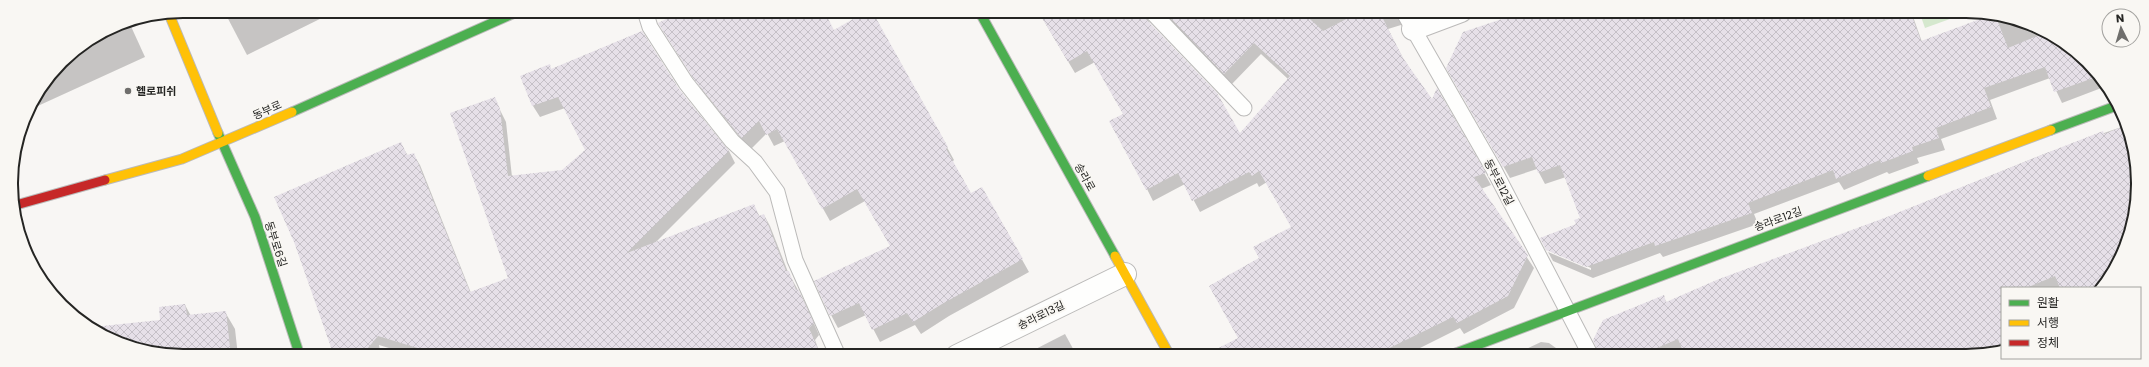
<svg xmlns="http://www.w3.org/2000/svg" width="2149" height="367" font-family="Poppins,'Noto Sans KR',sans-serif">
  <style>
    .green { fill: #d5e8ce }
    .shadow { fill: #0003 }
    .building { fill: url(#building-cross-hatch) }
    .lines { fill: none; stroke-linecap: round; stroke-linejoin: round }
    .lane-casing { stroke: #bbbab9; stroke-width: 17 }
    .street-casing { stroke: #bbbab9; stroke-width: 24 }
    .fast-casing { stroke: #bbbab9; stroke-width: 11 }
    .slow-casing { stroke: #bbbab9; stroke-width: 11 }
    .jam-casing { stroke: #bbbab9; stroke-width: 11 }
    .lane { stroke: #fefefd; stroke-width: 15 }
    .street { stroke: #fefefd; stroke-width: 22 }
    .fast { stroke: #4caf50; stroke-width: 9 }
    .slow { stroke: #ffc107; stroke-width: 9 }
    .jam { stroke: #c62828; stroke-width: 9 }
    .poi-dot { fill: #6f6e6c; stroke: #f9f7f3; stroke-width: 1.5 }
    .labels { text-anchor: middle; stroke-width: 4; stroke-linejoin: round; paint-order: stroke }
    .poi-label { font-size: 11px; font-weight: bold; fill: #252523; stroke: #f9f7f3; text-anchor: start }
    .street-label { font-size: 11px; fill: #252523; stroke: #f9f7f3 }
    .rim { fill: none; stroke: #252523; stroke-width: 2 }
  </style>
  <defs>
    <pattern id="building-cross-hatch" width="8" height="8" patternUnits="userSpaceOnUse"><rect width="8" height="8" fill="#e6e0e8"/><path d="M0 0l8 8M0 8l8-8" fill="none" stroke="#c5c0c7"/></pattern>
  </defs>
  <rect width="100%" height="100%" fill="#f8f6f4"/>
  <!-- green -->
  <polygon class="green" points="1919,11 1972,11 1925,28"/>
  <!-- shadow -->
  <g class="shadow">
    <polygon points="224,11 331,11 332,13 247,55"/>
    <polygon points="1038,11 1144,11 1150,24 1240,135 1288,79 1261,54 1231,85 1152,11 1436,11 1418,18 1415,14 1406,14 1401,19 1401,25 1388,29 1405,62 1432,101 1437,90 1491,185 1481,189 1534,268 1514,308 1464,334 1460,328 1404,356 1237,356 1239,339 1260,259 1292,227 1267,182 1259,187 1257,183 1200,212 1185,184 1153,201 1147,189 1124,114 1095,62 1075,73"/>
    <polygon points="1526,11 1911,11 1922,42 1993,16 2042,29 2095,70 2107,89 2104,87 2062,103 2050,78 1990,100 1997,119 1941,139 1945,150 1917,158 1919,163 1889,174 1887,172 1844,190 1839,182 1754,214 1758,224 1663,257 1660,253 1593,278 1553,261 1548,252 1591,270 1591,268 1546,249 1577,225 1581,218 1566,177 1545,184 1537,169 1510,178 1447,68"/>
    <polygon points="129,22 145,57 29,110 62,61 118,24"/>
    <polygon points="878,23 954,160 952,162 970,195 982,188 1029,272 949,316 921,334 915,325 880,342 866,315 838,328 831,315 891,246 865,201 830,221 785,141 774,146 767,133 750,150 702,90 667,36 834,31"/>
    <polygon points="549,66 552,70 678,89 729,151 735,163 654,244 754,206 760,217 764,215 770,226 788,272 804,301 819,335 815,340 821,356 415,356 379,345 381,356 335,356 401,144 408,156 413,154 420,165 471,293 509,278 494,98 506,122 512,177 562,171 586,150 565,108 540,117 533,106 522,77"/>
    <polygon points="2127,125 2138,195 2125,250 2099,288 2002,288 2002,349 1977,356 1601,356 1663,296 1667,303 1887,218 2044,154"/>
    <polygon points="185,305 191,316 225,312 235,329 238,356 172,356 107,338 83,319 89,319 95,328 161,321"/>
    <polygon points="1065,334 1077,356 1022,356"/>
    <polygon points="1541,342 1549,343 1567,356 1511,356"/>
  </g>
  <!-- building -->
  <g class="building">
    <polygon points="682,11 824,11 834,30 867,11 872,11 948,147 946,149 971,193 982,187 1023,259 942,304 913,322 907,313 872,330 859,303 830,316 814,281 890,246 857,189 822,209 777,129 766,135 759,121 742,138 739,135 693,78 658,23"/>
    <polygon points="1038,11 1142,11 1144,17 1217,93 1240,133 1290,76 1254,43 1224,74 1164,11 1301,11 1323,31 1362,11 1379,11 1403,58 1432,99 1437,88 1486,173 1474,177 1528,255 1508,296 1457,323 1453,317 1373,356 1203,356 1238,338 1209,286 1259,258 1253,247 1291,227 1259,171 1252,176 1249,172 1192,201 1178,173 1146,190 1109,121 1123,114 1087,51 1068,62"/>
    <polygon points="1526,11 1910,11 1921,41 1991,15 1996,17 2008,48 2047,32 2095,70 2099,76 2054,92 2045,67 1984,88 1991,107 1936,128 1939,138 1912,147 1913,151 1881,163 1880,160 1836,179 1833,170 1748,203 1752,213 1655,246 1654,242 1586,267 1546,250 1540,238 1576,224 1574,220 1580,218 1560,165 1538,173 1532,157 1503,167 1446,68 1463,32"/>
    <polygon points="642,31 679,89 729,151 627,253 754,204 759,216 764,214 786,271 789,271 796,290 798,289 814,323 809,328 821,356 444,356 378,336 361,356 334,356 294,242 274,197 401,142 407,155 414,153 470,292 508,278 450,113 495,97 500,109 508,176 562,170 585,150 558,97 532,106 520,76 550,64 551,69"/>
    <polygon points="2127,125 2138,195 2125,250 2099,288 2060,288 2055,276 2026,288 2002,288 2002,349 1977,356 1685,356 1678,339 1638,356 1600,356 1593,340 1603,320 1664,295 1666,302 1719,279 1887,217 2044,154 2103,131 2104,134"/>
    <polygon points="185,304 187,315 226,311 231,356 172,356 107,338 93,327 160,320 159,307"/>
  </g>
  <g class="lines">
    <!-- lane casing -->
    <g class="lane-casing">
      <g id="lane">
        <polyline points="645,11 650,27 686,83 732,141 755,162 777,192 795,260 838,356"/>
        <polyline points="1151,11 1244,108"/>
        <polyline points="1403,11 1493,168 1591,356"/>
      </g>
    </g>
    <!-- street casing -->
    <g class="street-casing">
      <g id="street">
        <polyline points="1413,29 1461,11"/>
        <polyline points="957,356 1125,274"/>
      </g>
    </g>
    <!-- fast casing -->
    <g class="fast-casing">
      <g id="fast">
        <polyline points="979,11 1115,256"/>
        <polyline points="292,112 519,11"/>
        <polyline points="2051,130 2116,106"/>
        <polyline points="218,133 255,217 300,356"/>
        <polyline points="1448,356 1928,176"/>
      </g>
    </g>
    <!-- slow casing -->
    <g class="slow-casing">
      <g id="slow">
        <polyline points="169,14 218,133"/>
        <polyline points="1928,176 2051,130"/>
        <polyline points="105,180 182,159 292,112"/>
        <polyline points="1115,256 1170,356"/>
      </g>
    </g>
    <!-- jam casing -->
    <g class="jam-casing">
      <polyline id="jam" points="16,205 105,180"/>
    </g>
    <!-- lane -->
    <use href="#lane" class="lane"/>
    <!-- street -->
    <use href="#street" class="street"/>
    <!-- fast -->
    <use href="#fast" class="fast"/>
    <!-- slow -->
    <use href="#slow" class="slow"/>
    <!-- jam -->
    <use href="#jam" class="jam"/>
  </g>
  <!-- markers -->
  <circle class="poi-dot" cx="128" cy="91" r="4"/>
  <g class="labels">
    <!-- poi labels -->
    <g class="poi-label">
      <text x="136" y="95">헬로피쉬</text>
    </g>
    <!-- street labels -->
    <g class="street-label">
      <text transform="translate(267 110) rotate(-24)" y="4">동부로</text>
      <text transform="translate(1085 177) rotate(61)" y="4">송라로</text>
      <text transform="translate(1499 182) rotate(62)" y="4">동부로12길</text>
      <text transform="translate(1778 219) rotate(-20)" y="4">송라로12길</text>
      <text transform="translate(276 244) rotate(72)" y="4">동부로6길</text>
      <text transform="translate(1041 315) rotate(-26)" y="4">송라로13길</text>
    </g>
  </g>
  <!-- crop -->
  <path d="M0 0H2149V367H0ZM183 18H1966A165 165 0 0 1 2131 183V184A165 165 0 0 1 1966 349H183A165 165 0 0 1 18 184V183A165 165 0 0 1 183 18Z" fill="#f9f7f3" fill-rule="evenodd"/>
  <path class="rim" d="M183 18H1966A165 165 0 0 1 2131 183V184A165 165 0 0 1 1966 349H183A165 165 0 0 1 18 184V183A165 165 0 0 1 183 18Z"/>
  <!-- legend -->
  <rect x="2001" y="287" width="140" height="72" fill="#f9f7f3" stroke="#a4a3a0"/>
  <rect x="2009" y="300" width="20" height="6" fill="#4caf50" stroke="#a4a3a0"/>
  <text x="2037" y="307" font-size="12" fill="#252523">원활</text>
  <rect x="2009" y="320" width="20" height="6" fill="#ffc107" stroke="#a4a3a0"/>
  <text x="2037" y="327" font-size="12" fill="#252523">서행</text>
  <rect x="2009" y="340" width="20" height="6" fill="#c62828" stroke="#a4a3a0"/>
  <text x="2037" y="347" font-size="12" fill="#252523">정체</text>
  <!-- north arrow -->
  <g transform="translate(2121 28) rotate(355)"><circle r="19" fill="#f9f7f3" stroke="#a4a3a0"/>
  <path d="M0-3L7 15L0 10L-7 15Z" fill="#6f6e6c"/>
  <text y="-6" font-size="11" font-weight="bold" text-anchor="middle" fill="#252523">N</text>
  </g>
</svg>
